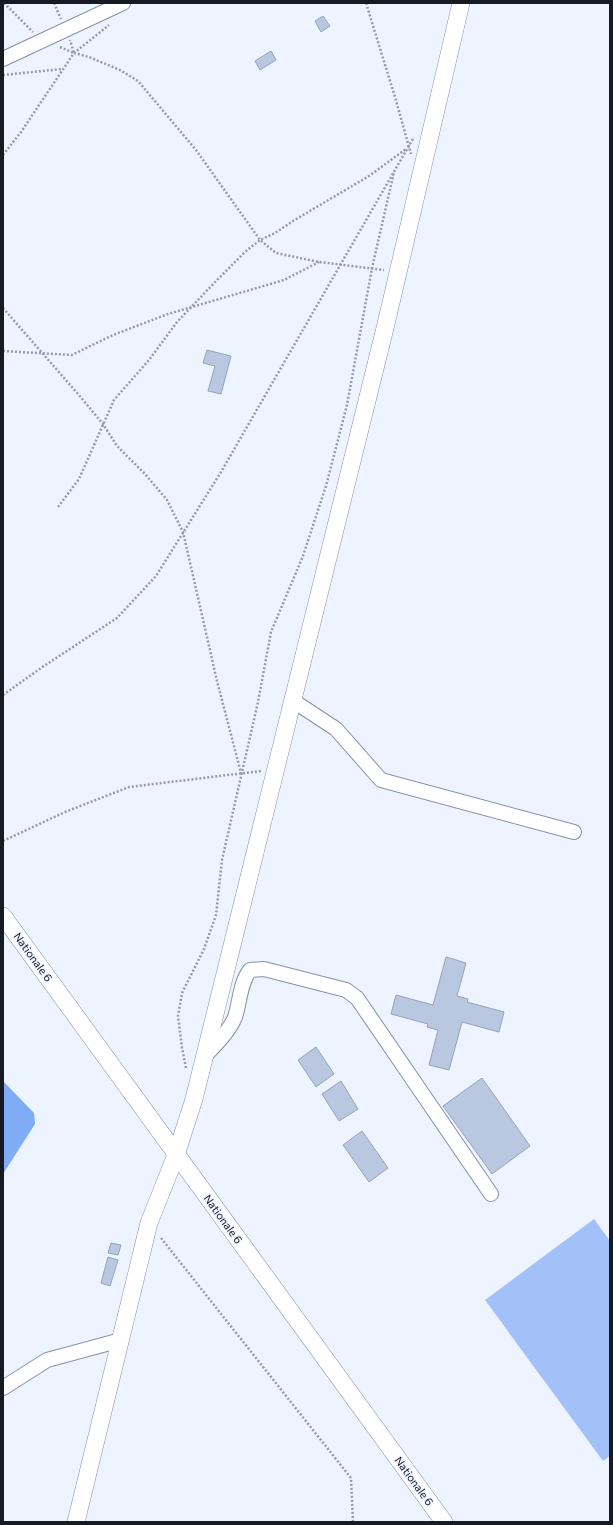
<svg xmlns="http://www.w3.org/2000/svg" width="613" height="1525" font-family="Commissioner,sans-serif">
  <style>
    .green { fill: #a2c1f8 }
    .water { fill: #80abf7 }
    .building { fill: #b9c7e0; stroke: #95a3bb }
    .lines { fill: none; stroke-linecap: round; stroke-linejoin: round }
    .minor-casing { stroke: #8492aa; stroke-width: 16 }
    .major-casing { stroke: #8492aa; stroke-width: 18 }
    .path { stroke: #969ba5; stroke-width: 2.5; stroke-dasharray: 2 2; stroke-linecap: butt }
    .minor { stroke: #fff; stroke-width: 14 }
    .major { stroke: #fff; stroke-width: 17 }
    .labels { text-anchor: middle; stroke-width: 3; stroke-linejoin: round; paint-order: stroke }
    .street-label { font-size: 11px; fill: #151a23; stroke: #eef4ff }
  </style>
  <rect width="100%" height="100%" fill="#eef4ff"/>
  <!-- green -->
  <polygon class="green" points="594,1219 610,1241 610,1456 603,1461 485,1300"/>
  <!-- water -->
  <polygon class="water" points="3,1081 34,1113 35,1124 3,1174"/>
  <!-- building -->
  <g class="building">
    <polygon points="323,16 330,26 321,32 315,21"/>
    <polygon points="271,51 276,60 260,70 255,61"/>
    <polygon points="207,350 231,356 221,394 208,391 215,366 203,363"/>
    <polygon points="446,957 466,963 457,996 468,999 467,1002 504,1012 499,1032 462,1022 449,1070 429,1065 438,1030 427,1027 428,1024 391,1014 396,995 433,1005"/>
    <polygon points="316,1047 334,1074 316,1087 298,1060"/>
    <polygon points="482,1078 530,1146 492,1174 443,1106"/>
    <polygon points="341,1081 358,1109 339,1121 322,1094"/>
    <polygon points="362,1131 388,1168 369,1182 343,1145"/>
    <polygon points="111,1243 121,1245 118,1255 108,1253"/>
    <polygon points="108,1257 118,1260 110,1286 101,1283"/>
  </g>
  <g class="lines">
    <!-- minor casing -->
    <g class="minor-casing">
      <g id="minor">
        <polyline points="3,59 123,3"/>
        <polyline points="292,700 336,729 381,780 574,832"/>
        <path d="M204,1057c11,-12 25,-25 31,-40 5,-15 5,-34 15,-47l14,-1 82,21 11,8 134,196"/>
        <polyline points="3,1388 47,1360 121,1340"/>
      </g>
    </g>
    <!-- major casing -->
    <g class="major-casing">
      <g id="major">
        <polyline points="3,916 444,1522"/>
        <polyline points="76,1522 149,1223 176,1155 194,1099 386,324 461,3"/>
      </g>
    </g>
    <!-- path -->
    <g class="path">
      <polyline points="4,3 33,32"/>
      <polyline points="54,3 61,19"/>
      <polyline points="366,3 395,97 411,154"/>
      <polyline points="60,47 74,53 70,40"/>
      <polyline points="74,53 89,57 120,70 138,81 196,150 260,240 276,253 319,262 384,270"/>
      <polyline points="3,75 62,69"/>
      <polyline points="3,155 21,132 74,53 109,25"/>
      <polyline points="3,308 78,394 103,424 117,446 145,474 167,500 183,532 217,681 241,773"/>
      <polyline points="3,351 72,355 113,335 168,314 284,280 319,262"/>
      <polyline points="58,507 79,479 114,400 149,360 177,322 218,279 245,252 260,240 275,233 293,221 369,176 406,149"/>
      <polyline points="3,695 41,668 117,618 156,576 221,472 414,137"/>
      <polyline points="3,841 65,812 129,787 261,771"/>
      <polyline points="186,1068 182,1048 178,1016 182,993 204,949 216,915 222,860 258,702 271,632 303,556 326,486 347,405 372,268 394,172"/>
      <polyline points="161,1238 351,1478 353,1522"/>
    </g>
    <!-- minor -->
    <use href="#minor" class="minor"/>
    <!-- major -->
    <use href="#major" class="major"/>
  </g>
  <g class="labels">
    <!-- street labels -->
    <g class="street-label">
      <text transform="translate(33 957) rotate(54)" y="4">Nationale 6</text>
      <text transform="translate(223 1219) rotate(54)" y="4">Nationale 6</text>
      <text transform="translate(414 1481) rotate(54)" y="4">Nationale 6</text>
    </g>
  </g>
  <!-- border -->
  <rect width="613" height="1525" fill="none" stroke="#151a23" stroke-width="8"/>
</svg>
